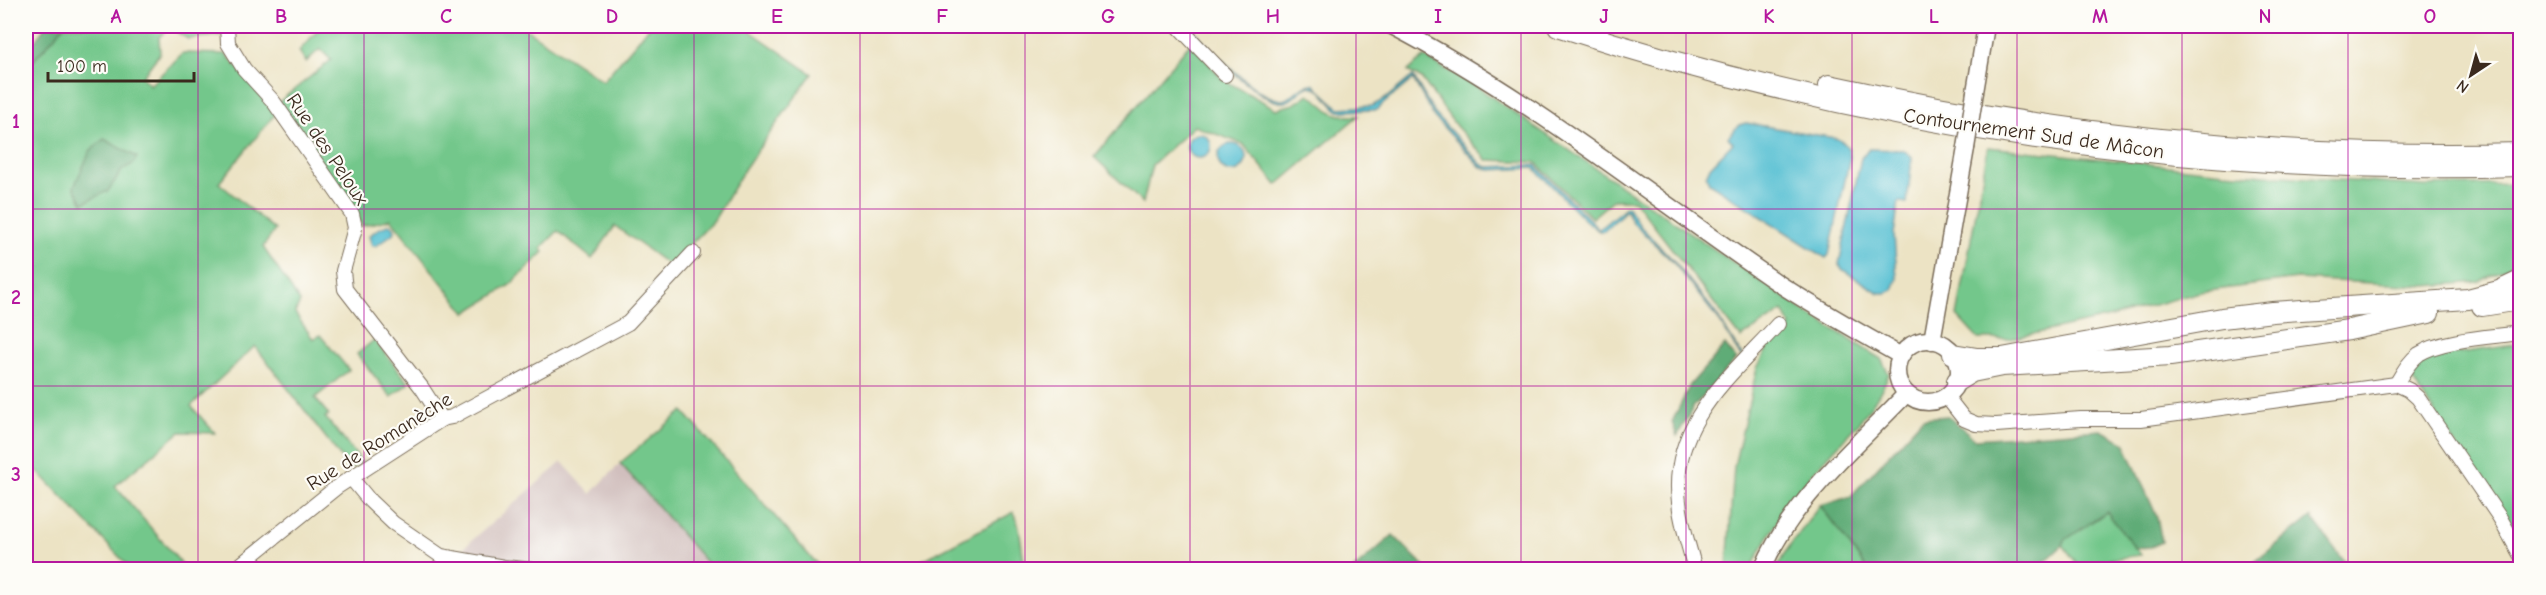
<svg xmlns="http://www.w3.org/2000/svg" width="2546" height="595" font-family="'Comic Neue',sans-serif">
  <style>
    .industrial { fill: #d1bfbe }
    .green { fill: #73c78b; stroke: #577854; stroke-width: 1.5 }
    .forest { fill: #5eac77; stroke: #4c6b4a; stroke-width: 1.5 }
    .water { fill: #56c0d3; stroke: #487578; stroke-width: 1.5 }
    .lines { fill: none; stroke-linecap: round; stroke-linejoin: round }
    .minor-casing { stroke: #796b58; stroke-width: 16 }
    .major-casing { stroke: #796b58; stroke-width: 19 }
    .highway-casing { stroke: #796b58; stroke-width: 22 }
    .minor { stroke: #fff; stroke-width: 14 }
    .major { stroke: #fff; stroke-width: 16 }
    .highway { stroke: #fff; stroke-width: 20 }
    .major-bridge-casing { stroke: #796b58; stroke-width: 19; stroke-linecap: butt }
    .major-bridge { stroke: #fff; stroke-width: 16 }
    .grid { fill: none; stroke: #b5179e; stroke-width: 1.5; stroke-opacity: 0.55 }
    .labels { text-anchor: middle; stroke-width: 4.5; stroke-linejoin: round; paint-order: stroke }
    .street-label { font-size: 20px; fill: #3b2a1e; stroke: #fdfcf7 }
    .neatline { fill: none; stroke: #b5179e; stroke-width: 2 }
    .grid-label { font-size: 20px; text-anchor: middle; font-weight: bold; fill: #b5179e }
  </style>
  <rect width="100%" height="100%" fill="#fdfcf7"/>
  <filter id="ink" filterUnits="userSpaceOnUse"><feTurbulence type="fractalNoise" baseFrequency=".0167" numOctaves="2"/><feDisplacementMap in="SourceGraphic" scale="12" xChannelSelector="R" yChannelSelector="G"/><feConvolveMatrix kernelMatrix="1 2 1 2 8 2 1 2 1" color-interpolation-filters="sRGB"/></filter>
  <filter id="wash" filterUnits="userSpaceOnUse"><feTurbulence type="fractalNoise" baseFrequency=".008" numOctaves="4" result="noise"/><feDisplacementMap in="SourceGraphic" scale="24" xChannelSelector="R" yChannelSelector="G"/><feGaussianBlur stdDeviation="1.35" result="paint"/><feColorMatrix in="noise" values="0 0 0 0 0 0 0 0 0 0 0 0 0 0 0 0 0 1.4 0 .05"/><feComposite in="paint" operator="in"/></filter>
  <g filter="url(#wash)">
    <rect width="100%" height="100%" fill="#ece3c4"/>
    <!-- industrial -->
    <polygon class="industrial" points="562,462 591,494 620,463 712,569 582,570 515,565 454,556"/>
    <!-- green -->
    <g class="green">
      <polygon points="64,26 220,26 223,35 188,39 170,28 159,37 160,53 142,77 150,85 183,53 226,54 276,113 219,183 275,230 263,247 300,302 295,313 313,339 320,335 349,370 315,398 329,415 325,417 362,462 350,469 255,346 191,406 215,433 180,432 115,486 186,569 131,569 27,460 26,461 26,267 34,253 26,247 26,69"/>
      <polygon points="316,26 521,26 603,81 650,26 743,26 812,74 745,168 714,220 670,266 615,226 592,259 558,231 541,248 544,252 510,285 466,313 391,219 362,226 279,102 331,60 320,49 306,62 299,51 319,29"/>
      <path d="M1191,42l31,37 54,30 18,-5 15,-10c24,16 16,22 49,22l-81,69 -34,-41 -49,-18 -42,39 -9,38 -49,-46z"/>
      <path d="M1424,57l50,28 332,227 75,47 8,15c-18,43 -53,71 -82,106 -23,28 -40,57 -56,89h-24l7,-103 23,-98 18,-33 16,-9 -8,-15 -42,27 -107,-138h-21l-21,18 -57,-56 -48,-2 -31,-34 -34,-47 -14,-8z"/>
      <polygon points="1988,147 2224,172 2425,186 2520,184 2520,261 2479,282 2426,286 2298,279 2200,292 2111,317 2010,339 1978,339 1957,316"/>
      <polygon points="374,340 409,383 391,397 357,354"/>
      <polygon points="2520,344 2520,543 2408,373 2421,362 2433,357"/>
      <polygon points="683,411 821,569 712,569 620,463"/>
      <polygon points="1820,505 1867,569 1777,570 1784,554"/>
      <polygon points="2107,511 2141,555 2098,561 2081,569 2063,545 2065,540"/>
      <polygon points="1014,512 1019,527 1025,569 906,569"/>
      <polygon points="2139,562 2144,569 2095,570 2098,568"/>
    </g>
    <!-- forest -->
    <g class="forest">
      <polygon points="46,26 64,26 26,69 26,53"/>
      <polygon points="104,139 137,157 133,164 123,169 108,191 83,203 74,187 90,151"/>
      <polygon points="1725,345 1736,359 1694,406 1677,436 1672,422 1690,385"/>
      <polygon points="1948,416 1975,439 2101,430 2124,442 2157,517 2162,542 2151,547 2135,548 2107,512 2065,540 2063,545 2037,569 1867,569 1820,505 1850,497 1923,418"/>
      <polygon points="2311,517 2350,569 2246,569"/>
      <polygon points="1393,535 1425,567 1422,570 1354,569"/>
    </g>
    <!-- water -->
    <g class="water">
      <path d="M1185,26c8,2 15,11 21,18 18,17 49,52 75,56 10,1 18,-16 32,-16l26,24 33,-2 13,-7 28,-23 22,38 46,50 6,3 48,-2 64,64 28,-23 13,20 33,34 41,51 28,44 -1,2 -20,-34 -48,-61 -40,-39 -7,-13 -22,21h-5l-14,-11 -51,-52 -45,2 -8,-3 -47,-50 -21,-38 -37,31 -38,1 -17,-20 -10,-5c-12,1 -16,15 -27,16 -24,3 -82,-59 -99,-76z"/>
      <path d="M1746,123l89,15c10,4 14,8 15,19l-21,98 -3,3 -117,-75 -3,-7 4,-9 23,-24 -5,-6 11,-12z"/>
      <circle cx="1199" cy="146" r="12"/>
      <circle cx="1232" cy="158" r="14"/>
      <polygon points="1868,149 1904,150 1912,158 1907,203 1899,202 1894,234 1897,279 1893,290 1886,293 1879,293 1843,270 1839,264 1861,158"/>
      <polygon points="390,224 394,227 395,232 376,246 372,246 369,236 378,229"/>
    </g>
  </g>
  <g filter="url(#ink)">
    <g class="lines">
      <!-- minor casing -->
      <g class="minor-casing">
        <g id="minor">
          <polyline points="227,26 228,43 244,69 273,101 352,214 355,228 343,271 345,289 422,388 442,419"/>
          <polyline points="1178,26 1225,75"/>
          <path d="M2396,384c7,-11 12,-22 23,-30 23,-15 74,-17 101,-21"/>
          <polyline points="1946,396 1964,419 1976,424 1996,425 2081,419 2141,419 2396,384 2409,390 2418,398 2500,518 2520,554"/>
          <polyline points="351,478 370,501 393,523 441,556 504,567 534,570"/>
          <polyline points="234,570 337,487 442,419 452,417 628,323 693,253"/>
          <path d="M1695,570c-5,-22 -14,-45 -16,-68 -10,-78 52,-126 99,-178"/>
        </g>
      </g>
      <!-- major casing -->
      <g class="major-casing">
        <g id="major">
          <path d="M1392,26c137,71 256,168 383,255 41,27 84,51 126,75"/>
          <polyline points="1975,92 1986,26"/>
          <circle cx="1928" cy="371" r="31"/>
          <polyline points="1932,341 1966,148"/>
          <path d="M1762,570c30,-71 93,-122 144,-176"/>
        </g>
      </g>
      <!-- highway casing -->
      <g class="highway-casing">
        <g id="highway">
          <path d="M1558,26c308,101 638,150 962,140"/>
          <path d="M1829,85c226,50 460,74 691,68"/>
          <polyline points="2482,306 2520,300"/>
          <polyline points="1953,354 1977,358 2002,358 2222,318 2273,312 2468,299 2499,291 2520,281"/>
          <polyline points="1957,381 1972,372 2002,366 2170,356 2349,330 2429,313"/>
        </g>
      </g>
      <!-- minor -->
      <use href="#minor" class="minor"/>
      <!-- major -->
      <use href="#major" class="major"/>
      <!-- highway -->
      <use href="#highway" class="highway"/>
      <!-- major-bridge casing -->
      <g class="major-bridge-casing">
        <polyline id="major-bridge" points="1966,148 1975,92"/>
      </g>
      <!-- major-bridge -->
      <use href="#major-bridge" class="major-bridge"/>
    </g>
  </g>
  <!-- grid -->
  <path class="grid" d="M198,26v544M364,26v544M529,26v544M694,26v544M860,26v544M1025,26v544M1190,26v544M1356,26v544M1521,26v544M1686,26v544M1852,26v544M2017,26v544M2182,26v544M2348,26v544M26,209h2494M26,386h2494"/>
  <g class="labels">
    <!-- street labels -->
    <g class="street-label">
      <text transform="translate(2034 133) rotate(8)" y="7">Contournement Sud de Mâcon</text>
      <text transform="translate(328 149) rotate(56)" y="7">Rue des Peloux</text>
      <text transform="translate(379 441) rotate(-32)" y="7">Rue de Romanèche</text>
    </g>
  </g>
  <!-- margin -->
  <rect width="2546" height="595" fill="none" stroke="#fdfcf7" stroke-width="66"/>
  <!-- north arrow -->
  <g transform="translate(2471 75) rotate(216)" stroke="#fdfcf7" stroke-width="4.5" paint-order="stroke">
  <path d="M0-4.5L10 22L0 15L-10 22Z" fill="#3b2a1e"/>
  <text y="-9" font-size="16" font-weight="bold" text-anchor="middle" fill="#3b2a1e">N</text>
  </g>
  <!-- scale -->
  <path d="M48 72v9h146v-9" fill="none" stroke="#3b2a1e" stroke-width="3"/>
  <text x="57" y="72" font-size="18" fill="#3b2a1e" stroke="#fdfcf7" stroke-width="4.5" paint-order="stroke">100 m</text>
  <rect x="33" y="33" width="2480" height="529" class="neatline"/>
  <g class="grid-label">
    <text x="116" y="23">A</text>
    <text x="281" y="23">B</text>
    <text x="446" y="23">C</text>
    <text x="612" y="23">D</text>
    <text x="777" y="23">E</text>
    <text x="942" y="23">F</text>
    <text x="1108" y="23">G</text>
    <text x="1273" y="23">H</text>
    <text x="1438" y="23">I</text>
    <text x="1604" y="23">J</text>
    <text x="1769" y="23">K</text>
    <text x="1934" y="23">L</text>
    <text x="2100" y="23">M</text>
    <text x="2265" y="23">N</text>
    <text x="2430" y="23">O</text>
    <text x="16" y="128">1</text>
    <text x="16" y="304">2</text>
    <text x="16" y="481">3</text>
  </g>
</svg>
